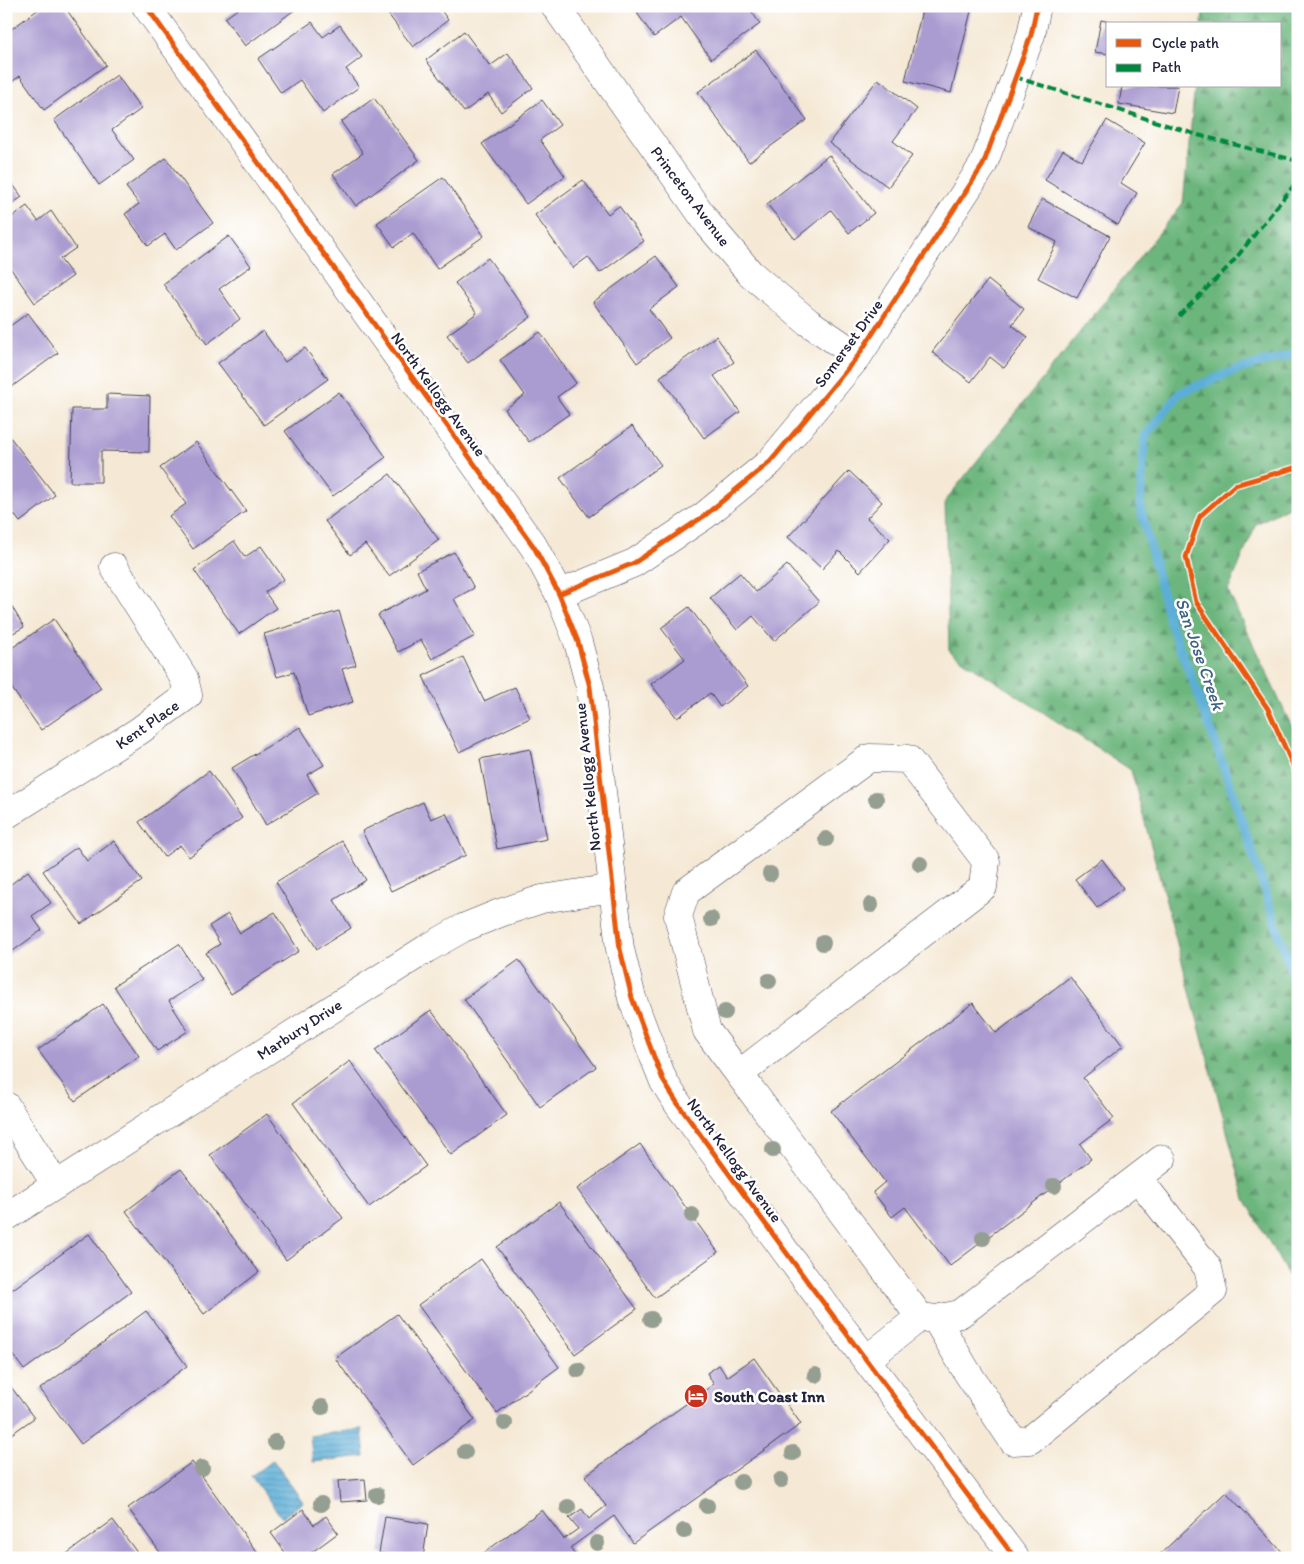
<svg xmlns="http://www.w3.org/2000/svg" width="1304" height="1564" font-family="Itim,sans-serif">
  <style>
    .forest { fill: url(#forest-firs); stroke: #476c5c }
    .water { fill: url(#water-rules); stroke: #3e6888 }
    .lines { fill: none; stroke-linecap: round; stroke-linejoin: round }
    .stream { stroke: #5baed6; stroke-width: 9 }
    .building { fill: #aa9bd0 }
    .minor-casing { stroke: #424052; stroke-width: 29 }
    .minor { stroke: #fff; stroke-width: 28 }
    .quiet { stroke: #00873e; stroke-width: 4; stroke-dasharray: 8 4; stroke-linecap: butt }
    .cycleway-casing { stroke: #fff; stroke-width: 8 }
    .cycleway { stroke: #e8590c; stroke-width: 5 }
    .tree { fill: #949e91 }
    .labels { text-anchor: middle; stroke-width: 5; stroke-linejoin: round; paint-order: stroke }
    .street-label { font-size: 16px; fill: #22223b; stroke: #fff }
    .poi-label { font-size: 16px; font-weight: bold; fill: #22223b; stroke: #fff; text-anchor: start }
    .water-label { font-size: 18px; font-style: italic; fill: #3c6181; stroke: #fff }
  </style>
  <defs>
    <pattern id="forest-firs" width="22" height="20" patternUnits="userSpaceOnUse" patternTransform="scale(1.25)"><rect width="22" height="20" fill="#6cb67d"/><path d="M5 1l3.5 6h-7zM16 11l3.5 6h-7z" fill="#589468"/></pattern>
    <pattern id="water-rules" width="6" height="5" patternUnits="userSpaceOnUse" patternTransform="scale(1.25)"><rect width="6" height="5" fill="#5baed6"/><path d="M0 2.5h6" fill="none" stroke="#4b8daf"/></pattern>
  </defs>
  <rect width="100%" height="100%" fill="#fff"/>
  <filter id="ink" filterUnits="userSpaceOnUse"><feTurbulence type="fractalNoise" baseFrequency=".02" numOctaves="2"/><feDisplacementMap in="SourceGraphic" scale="10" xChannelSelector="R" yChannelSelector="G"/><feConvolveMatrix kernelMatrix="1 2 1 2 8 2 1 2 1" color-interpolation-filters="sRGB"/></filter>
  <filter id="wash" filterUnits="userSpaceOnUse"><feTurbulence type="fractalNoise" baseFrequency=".0096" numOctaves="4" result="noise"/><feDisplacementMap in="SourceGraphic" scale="20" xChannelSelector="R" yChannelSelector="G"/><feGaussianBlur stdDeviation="1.12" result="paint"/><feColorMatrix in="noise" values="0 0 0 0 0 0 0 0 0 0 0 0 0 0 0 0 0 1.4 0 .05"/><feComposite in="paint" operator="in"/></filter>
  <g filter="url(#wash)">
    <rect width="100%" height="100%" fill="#f5e9d5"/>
    <!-- forest -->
    <polygon class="forest" points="1203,6 1298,6 1298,502 1256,524 1228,591 1298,740 1298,1293 1245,1199 1131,770 949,651 945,501 1183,203 1195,86 1280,86 1280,24 1202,24"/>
    <!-- water -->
    <g class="water">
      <polygon points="362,1429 365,1456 313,1462 310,1436"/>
      <polygon points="273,1460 303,1502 282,1518 251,1476"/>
    </g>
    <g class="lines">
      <!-- stream -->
      <polyline class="stream" points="1298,353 1236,370 1180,393 1145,436 1140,506 1169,620 1200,699 1234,797 1298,992"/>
    </g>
    <g id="blocks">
      <!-- building -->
      <g class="building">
        <polygon points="43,6 64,6 106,65 44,110 20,76 6,86 6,33"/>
        <polygon points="242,6 300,6 245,46 225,18"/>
        <polygon points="382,6 438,6 448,20 413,47"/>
        <polygon points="646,6 748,6 760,24 711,59 681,17 654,37 637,13"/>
        <polygon points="923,6 972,7 951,93 905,81"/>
        <polygon points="1101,20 1114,23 1108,24 1108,54 1095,52"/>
        <polygon points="312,22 323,37 340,25 362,57 346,69 359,87 323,113 300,80 281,93 258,59"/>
        <polygon points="464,31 490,66 508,53 533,88 501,112 488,94 464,112 426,60"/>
        <polygon points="756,50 807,120 749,162 698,92"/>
        <polygon points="117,75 141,109 112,130 134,160 99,185 54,120"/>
        <polygon points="878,79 917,109 893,141 912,156 888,187 829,143"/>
        <polygon points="1122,86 1178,86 1173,113 1119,104"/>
        <polygon points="374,98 419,160 356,206 333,174 363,153 341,122"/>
        <polygon points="542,100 560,125 540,140 565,176 526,204 482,144"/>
        <polygon points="1107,120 1145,143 1121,183 1137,193 1118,225 1045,180 1063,150 1082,161"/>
        <polygon points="829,155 874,213 849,233 831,210 795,239 767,204"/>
        <polygon points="166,158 213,223 176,250 165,234 148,246 125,214 139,204 126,187"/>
        <polygon points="6,175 22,197 6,208"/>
        <polygon points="443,177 484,236 437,269 413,233 394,247 377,223"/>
        <polygon points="583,180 608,214 619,206 644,241 600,273 588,257 573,268 535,215"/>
        <polygon points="1042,199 1110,236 1077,298 1038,278 1057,242 1028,227"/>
        <polygon points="27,206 38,221 51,211 76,248 60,259 73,276 35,303 6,262 6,221"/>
        <polygon points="229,236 251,266 219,289 240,319 207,344 163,284"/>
        <polygon points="656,256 679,287 649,309 670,338 637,363 593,302"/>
        <polygon points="488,258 531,317 468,363 447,335 477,313 455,283"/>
        <polygon points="988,280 1024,309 1012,325 1028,337 1004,368 990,357 971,382 932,352"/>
        <polygon points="28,313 58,353 6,391 6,329"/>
        <polygon points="263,331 285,362 305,348 328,379 264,425 218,363"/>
        <polygon points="540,332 576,383 557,397 569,414 529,442 505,409 525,395 500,360"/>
        <polygon points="716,336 734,362 714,376 740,412 704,438 660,377"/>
        <polygon points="339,392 386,457 333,496 285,431"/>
        <polygon points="107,394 150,396 149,452 101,451 101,482 70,482 72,409 107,409"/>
        <polygon points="632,426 661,465 589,517 560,478"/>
        <polygon points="6,432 55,495 20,522 9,508 6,510"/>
        <polygon points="196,442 246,511 193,549 169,516 186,504 160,468"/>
        <polygon points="849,471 882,502 867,518 890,539 860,572 839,551 822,569 788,537"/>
        <polygon points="390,474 439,540 389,576 365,544 350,555 325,521"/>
        <polygon points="234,541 245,557 261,546 284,579 265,592 276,608 239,634 194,570"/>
        <polygon points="454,552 474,588 454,599 475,636 432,659 421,640 398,652 378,615 426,589 417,571"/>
        <polygon points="787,565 819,602 774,641 753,616 737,630 710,598 740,573 756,592"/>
        <polygon points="6,597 24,627 6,637"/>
        <polygon points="689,607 748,686 720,707 710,693 677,718 651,684 685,659 661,628"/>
        <polygon points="339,611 356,665 342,669 353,702 308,716 294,672 277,677 264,634"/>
        <polygon points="54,619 101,688 41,730 6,680 6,652"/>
        <polygon points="463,657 484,701 515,687 530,718 459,752 423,676"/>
        <polygon points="300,727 324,765 307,775 318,793 266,825 232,768"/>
        <polygon points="530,749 547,839 497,849 480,759"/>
        <polygon points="209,771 242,818 189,857 180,845 164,857 139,822"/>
        <polygon points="423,802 431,819 446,813 466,855 391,891 362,831"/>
        <polygon points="114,841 142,881 81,924 43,871 77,847 87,861"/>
        <polygon points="342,841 366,880 334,900 351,928 317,949 276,882"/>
        <polygon points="1102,859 1123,888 1097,908 1075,879"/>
        <polygon points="28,871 51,903 32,916 42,930 6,956 6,888"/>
        <polygon points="275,912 299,951 231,994 206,953 220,944 209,926 228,914 240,933"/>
        <polygon points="179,944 202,980 169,1001 188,1031 157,1051 114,986"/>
        <polygon points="519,960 596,1067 540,1107 464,999"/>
        <polygon points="1070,977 1123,1046 1083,1078 1114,1118 1080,1144 1091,1159 950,1266 905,1207 892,1217 873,1192 885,1182 831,1111 973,1003 996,1033"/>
        <polygon points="103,1004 139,1056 75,1101 38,1050"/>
        <polygon points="431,1010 507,1115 451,1155 375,1050"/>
        <polygon points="350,1061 426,1166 369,1207 293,1103"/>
        <polygon points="267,1114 343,1218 286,1260 210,1155"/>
        <polygon points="640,1144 718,1252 655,1298 577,1189"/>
        <polygon points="181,1169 259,1272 204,1314 126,1211"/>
        <polygon points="559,1202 637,1309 575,1354 497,1247"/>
        <polygon points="89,1234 131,1292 24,1370 6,1346 6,1294"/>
        <polygon points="481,1259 559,1367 497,1413 418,1305"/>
        <polygon points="146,1311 187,1366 81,1444 40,1389"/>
        <polygon points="397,1314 475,1420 413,1465 335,1358"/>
        <polygon points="754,1358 801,1424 633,1543 614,1516 570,1548 577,1558 477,1558 542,1510 564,1539 578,1529 569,1518 582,1509 589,1519 606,1506 585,1476 714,1384 707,1373 719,1365 727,1377"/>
        <polygon points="6,1380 34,1418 6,1438"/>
        <polygon points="192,1462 261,1558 164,1558 128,1508"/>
        <polygon points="365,1479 367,1500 340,1502 338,1481"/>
        <polygon points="1226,1492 1288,1558 1156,1558"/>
        <polygon points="303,1509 314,1525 326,1516 338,1533 304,1558 289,1558 271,1533"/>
        <polygon points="385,1517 428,1524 423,1558 412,1558 379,1553"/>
        <polygon points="113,1520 141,1558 61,1558"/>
      </g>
    </g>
  </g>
  <g filter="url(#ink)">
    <use href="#blocks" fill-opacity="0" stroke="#424052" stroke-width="1"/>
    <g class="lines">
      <!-- minor casing -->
      <g class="minor-casing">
        <g id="minor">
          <polyline points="146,6 534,547 559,594 578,642 590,687 620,949 632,998 654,1057 664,1082 678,1104 810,1285 1015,1558"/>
          <polyline points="555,6 709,225 750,273 808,322 858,356"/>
          <polyline points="559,594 634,563 704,516 770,462 858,356 983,165 1031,35 1037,6"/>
          <polyline points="6,815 139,731 188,695 184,678 114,567"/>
          <polyline points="739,1074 983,887 986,861 908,759 869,758 686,892 678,916 707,1031 920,1317"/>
          <polyline points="6,1106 56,1185"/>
          <polyline points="6,1217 426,949 463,928 500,913 542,899 613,888"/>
          <polyline points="936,1319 967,1372 1013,1441 1030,1440 1213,1291 1208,1268 1138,1178"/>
          <polyline points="867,1359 920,1317 936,1319 960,1314 1162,1159"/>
        </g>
      </g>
      <!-- minor -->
      <use href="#minor" class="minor"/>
      <!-- quiet -->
      <g class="quiet">
        <polyline points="1015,77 1198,135 1298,161"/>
        <polyline points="1179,316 1232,263 1298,180"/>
      </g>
      <!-- cycleway casing -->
      <g class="cycleway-casing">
        <g id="cycleway">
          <polyline points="146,6 534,547 559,594 578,642 590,687 620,949 632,998 654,1057 664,1082 678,1104 810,1285 1015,1558"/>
          <polyline points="1298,467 1235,485 1200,516 1186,557 1196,602 1268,709 1298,777"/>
          <polyline points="559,594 634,563 704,516 770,462 858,356 983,165 1031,35 1037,6"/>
        </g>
      </g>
      <!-- cycleway -->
      <use href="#cycleway" class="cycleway"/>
    </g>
    <!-- trees -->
    <g class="tree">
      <circle cx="876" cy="799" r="8"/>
      <circle cx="826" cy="839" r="8"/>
      <circle cx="920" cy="864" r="8"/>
      <circle cx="770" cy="874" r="8"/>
      <circle cx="871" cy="905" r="8"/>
      <circle cx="711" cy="919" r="8"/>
      <circle cx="823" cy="943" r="8"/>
      <circle cx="769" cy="981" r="8"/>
      <circle cx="725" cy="1012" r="8"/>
      <circle cx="773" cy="1150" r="8"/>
      <circle cx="1054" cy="1186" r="8"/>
      <circle cx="692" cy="1215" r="8"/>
      <circle cx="983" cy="1238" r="8"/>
      <circle cx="651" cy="1319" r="8"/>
      <circle cx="578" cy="1370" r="8"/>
      <circle cx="815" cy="1375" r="8"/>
      <circle cx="322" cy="1407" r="8"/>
      <circle cx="505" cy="1423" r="8"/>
      <circle cx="275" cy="1442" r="8"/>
      <circle cx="465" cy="1452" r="8"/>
      <circle cx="793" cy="1453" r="8"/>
      <circle cx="202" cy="1468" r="8"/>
      <circle cx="781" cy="1480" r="8"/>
      <circle cx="741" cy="1482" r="8"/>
      <circle cx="377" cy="1495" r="8"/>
      <circle cx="321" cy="1504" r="8"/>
      <circle cx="707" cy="1506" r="8"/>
      <circle cx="568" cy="1507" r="8"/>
      <circle cx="684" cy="1531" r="8"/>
      <circle cx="597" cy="1543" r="8"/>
    </g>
  </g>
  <!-- icons -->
  <defs>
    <g id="hotel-disc" transform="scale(1.25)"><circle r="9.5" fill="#c8321e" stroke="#fff"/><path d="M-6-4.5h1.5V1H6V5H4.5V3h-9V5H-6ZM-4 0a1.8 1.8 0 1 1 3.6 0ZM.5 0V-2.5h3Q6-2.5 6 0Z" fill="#fff"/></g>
  </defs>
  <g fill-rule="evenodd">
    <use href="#hotel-disc" x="696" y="1396"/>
  </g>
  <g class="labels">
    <!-- street labels -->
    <g class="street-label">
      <text transform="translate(691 196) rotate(53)" y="6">Princeton Avenue</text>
      <text transform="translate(848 343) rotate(-54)" y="6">Somerset Drive</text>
      <text transform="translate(439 394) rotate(54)" y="6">North Kellogg Avenue</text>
      <text transform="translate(147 724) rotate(-35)" y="6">Kent Place</text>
      <text transform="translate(587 777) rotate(-96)" y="6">North Kellogg Avenue</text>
      <text transform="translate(299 1029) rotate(-33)" y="6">Marbury Drive</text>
      <text transform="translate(735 1160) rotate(54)" y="6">North Kellogg Avenue</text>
    </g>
    <!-- poi labels -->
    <g class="poi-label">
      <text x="714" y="1402">South Coast Inn</text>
    </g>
    <!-- water labels -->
    <g class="water-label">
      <text transform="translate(1200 654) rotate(71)" y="6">San Jose Creek</text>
    </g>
  </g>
  <!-- margin -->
  <rect width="1304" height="1564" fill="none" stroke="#fff" stroke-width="25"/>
  <!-- legend -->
  <rect x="1106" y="22" width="175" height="65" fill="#ffffff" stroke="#a7a7b1"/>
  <rect x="1116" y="39" width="25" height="8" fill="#e8590c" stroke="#a7a7b1"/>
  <text x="1152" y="48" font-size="15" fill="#22223b">Cycle path</text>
  <rect x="1116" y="64" width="25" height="8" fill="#00873e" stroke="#a7a7b1"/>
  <text x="1152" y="72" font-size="15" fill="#22223b">Path</text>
</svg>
